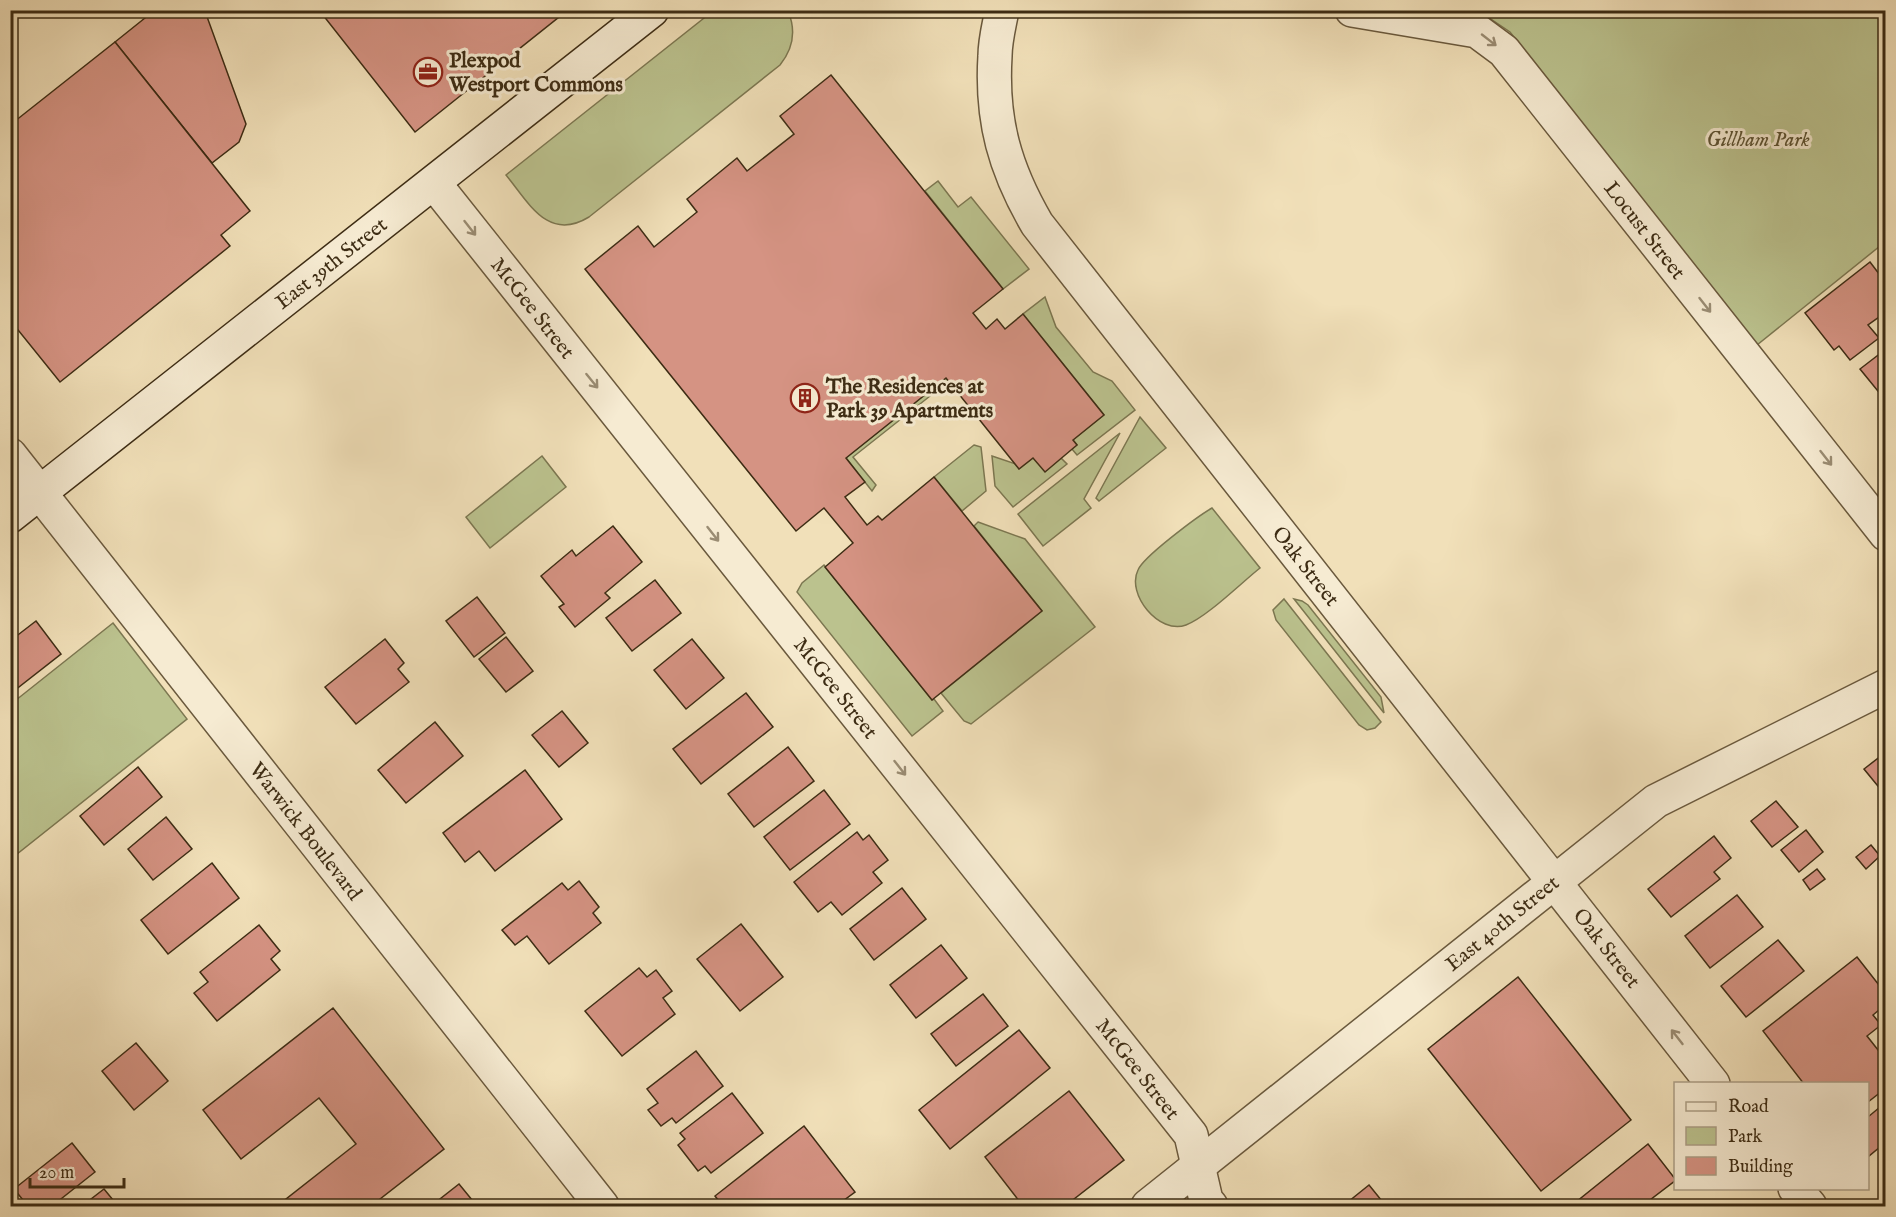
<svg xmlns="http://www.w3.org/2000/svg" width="1896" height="1217" font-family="'IM FELL English',serif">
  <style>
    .green { fill: #bbc28e; stroke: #7c7751; stroke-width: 1.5 }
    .building { fill: #d59383; stroke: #3d2c14; stroke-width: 1.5 }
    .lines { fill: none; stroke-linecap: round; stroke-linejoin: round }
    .minor-casing { stroke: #6a593d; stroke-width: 36 }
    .secondary-casing { stroke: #3d2c14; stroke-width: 36 }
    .minor { stroke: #f6ebd2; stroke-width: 33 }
    .secondary { stroke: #f6ebd2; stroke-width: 33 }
    .oneway { stroke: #9a8c73 }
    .labels { text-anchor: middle; stroke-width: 6; stroke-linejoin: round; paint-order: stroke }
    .poi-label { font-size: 21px; font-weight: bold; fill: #3d2c14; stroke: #f6ebd2; text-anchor: start }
    .park-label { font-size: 21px; font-style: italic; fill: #5c5232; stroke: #f6ebd2 }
    .street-label { font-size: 21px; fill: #3d2c14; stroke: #f6ebd2 }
  </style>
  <rect width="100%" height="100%" fill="#f1e0b9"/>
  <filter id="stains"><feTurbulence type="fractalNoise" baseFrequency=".00333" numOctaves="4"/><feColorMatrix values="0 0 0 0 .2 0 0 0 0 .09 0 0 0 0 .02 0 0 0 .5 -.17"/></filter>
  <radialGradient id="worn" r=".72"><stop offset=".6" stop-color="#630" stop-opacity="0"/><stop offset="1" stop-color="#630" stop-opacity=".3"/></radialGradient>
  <!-- green -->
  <g class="green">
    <path d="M713,11h75c8,19 5,38 -8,54l-191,152c-41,25 -60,-14 -83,-42z"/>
    <polygon points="1479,11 1885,11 1885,242 1757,345 1510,32"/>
    <polygon points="938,181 958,207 971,197 1029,269 1003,289 925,191"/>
    <polygon points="1045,297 1056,327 1093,372 1112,381 1135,410 1077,455 1072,449 1077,445 1073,440 1104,415 1023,314"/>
    <polygon points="946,378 949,381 853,457 876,485 872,491 846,458"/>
    <polygon points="1140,417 1166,448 1099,501 1096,498"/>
    <polygon points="1120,433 1084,499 1091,508 1043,546 1018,514"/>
    <polygon points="974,445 981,447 986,491 962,511 934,477"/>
    <polygon points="542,456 566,487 490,548 466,517"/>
    <polygon points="992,456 1016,464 1019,469 1033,458 1061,458 1067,464 1013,507 995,486"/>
    <path d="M1212,508l48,60c-19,15 -53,49 -74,57 -27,10 -60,-31 -48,-55 5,-13 60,-54 74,-62z"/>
    <polygon points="978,522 1025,539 1095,627 971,724 964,721 941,693 1042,611 974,526"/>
    <polygon points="824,565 932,700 934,699 943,711 912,736 797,592 802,583"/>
    <polygon points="1284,599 1381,722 1375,728 1367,730 1359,725 1276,620 1273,610"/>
    <polygon points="1294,599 1302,601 1308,605 1381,697 1384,713"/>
    <polygon points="113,623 187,719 12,858 10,856 11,704"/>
  </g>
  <!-- building -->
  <g class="building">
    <polygon points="155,10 210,10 206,14 246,124 239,142 212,163 115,42"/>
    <polygon points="319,10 562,10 564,13 415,132"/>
    <polygon points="115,42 250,211 221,235 230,246 60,382 10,320 10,125"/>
    <polygon points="831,75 1003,289 973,313 986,329 997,319 1005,329 1023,314 1104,415 1073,440 1077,445 1045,472 1033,458 1019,469 946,378 846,458 865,482 845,497 867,525 878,516 882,520 934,477 1042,611 932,700 825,567 853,543 824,508 796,531 585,269 638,226 654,247 697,212 687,199 737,158 747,171 794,134 780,116"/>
    <polygon points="1870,262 1886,283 1886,312 1868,325 1879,338 1850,360 1839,346 1834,350 1805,313"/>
    <polygon points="1886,349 1886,401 1860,369"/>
    <polygon points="613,526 642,562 605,593 610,598 575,627 559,607 564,604 541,576 572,550 576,556"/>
    <polygon points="655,580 681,613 632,651 606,618"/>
    <polygon points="477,597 505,633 474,657 446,621"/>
    <polygon points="36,621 61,654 10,694 10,641"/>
    <polygon points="506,637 533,671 506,692 479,659"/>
    <polygon points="385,639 404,663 398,669 409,682 356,724 325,687"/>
    <polygon points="692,639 724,678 686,709 654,670"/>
    <polygon points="746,693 773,727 701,784 673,749"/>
    <polygon points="562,711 588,743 559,767 532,735"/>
    <polygon points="435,722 463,756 406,803 378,770"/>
    <polygon points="788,747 814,781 754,827 728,794"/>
    <polygon points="1886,752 1886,796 1864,769"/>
    <polygon points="138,767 162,797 104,845 80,816"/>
    <polygon points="525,770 562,819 495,871 479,851 465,862 443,833"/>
    <polygon points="824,790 850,824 790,870 764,837"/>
    <polygon points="1776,801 1798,827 1772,847 1751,821"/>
    <polygon points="166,817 192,849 153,880 128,849"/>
    <polygon points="1806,830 1823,852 1799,872 1781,850"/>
    <polygon points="857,832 863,840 869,835 888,860 873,872 882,883 842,915 831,902 818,912 794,882"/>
    <polygon points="1714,836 1731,858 1714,872 1720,879 1671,917 1648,889"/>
    <polygon points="1871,845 1880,856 1866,869 1856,857"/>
    <polygon points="212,863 239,898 168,954 141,920"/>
    <polygon points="1817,869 1825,879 1810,890 1803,880"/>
    <polygon points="579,881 599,907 593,913 601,923 549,964 527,936 515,945 502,930 562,883 568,890"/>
    <polygon points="902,888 926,919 874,960 850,929"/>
    <polygon points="1737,895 1763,927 1710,968 1685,936"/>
    <polygon points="741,924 783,977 740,1011 697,959"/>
    <polygon points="259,925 280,951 271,959 280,970 217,1021 194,993 208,982 200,972"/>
    <polygon points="1778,940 1804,971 1746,1017 1721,986"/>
    <polygon points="941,945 967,978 916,1018 890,985"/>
    <polygon points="1857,957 1886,994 1886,1004 1873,1015 1881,1025 1867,1036 1886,1060 1886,1088 1868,1102 1868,1084 1804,1084 1763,1031"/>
    <polygon points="639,968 647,977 656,970 672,991 663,998 675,1014 622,1056 585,1011"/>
    <polygon points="1518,977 1631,1120 1541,1191 1428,1049"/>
    <polygon points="983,994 1008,1026 956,1066 931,1034"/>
    <polygon points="333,1008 444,1149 371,1206 283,1206 281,1203 356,1144 319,1098 241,1159 203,1110"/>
    <polygon points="1019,1030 1050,1068 950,1149 919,1110"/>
    <polygon points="136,1043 168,1081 134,1110 102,1071"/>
    <polygon points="696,1051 723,1086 676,1123 672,1118 661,1126 648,1110 658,1103 647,1089"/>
    <polygon points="1069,1091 1124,1160 1065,1206 1023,1206 985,1157"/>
    <polygon points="732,1093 763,1133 711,1173 705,1166 698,1171 678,1145 685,1139 680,1133"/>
    <polygon points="1886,1102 1886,1142 1869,1156 1868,1154 1868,1117"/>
    <polygon points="804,1126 855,1192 836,1206 723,1206 715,1196"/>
    <polygon points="72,1143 95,1172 52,1206 28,1206 14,1189"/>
    <polygon points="1648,1144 1676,1180 1642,1206 1571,1206"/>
    <polygon points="459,1184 477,1206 431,1206"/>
    <polygon points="1369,1185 1386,1206 1343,1206"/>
    <polygon points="104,1189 118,1206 82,1206"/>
  </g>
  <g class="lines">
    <!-- minor casing -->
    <g class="minor-casing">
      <g id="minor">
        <path d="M1002,10c-3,16 -7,31 -7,46 -4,65 10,113 42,168l676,860"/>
        <polyline points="1352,10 1477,31 1504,51 1886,534"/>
        <polyline points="434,183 1191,1135 1206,1200 1211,1206"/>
        <polyline points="10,455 602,1206"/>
        <polyline points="1795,1188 1810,1206"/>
        <polyline points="1148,1206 1656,801 1886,686"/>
      </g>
    </g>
    <!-- secondary casing -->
    <g class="secondary-casing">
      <polyline id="secondary" points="10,516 652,10"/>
    </g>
    <!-- minor -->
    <use href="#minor" class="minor"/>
    <!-- secondary -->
    <use href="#secondary" class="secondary"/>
  </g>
  <!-- one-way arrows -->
  <defs><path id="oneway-shaft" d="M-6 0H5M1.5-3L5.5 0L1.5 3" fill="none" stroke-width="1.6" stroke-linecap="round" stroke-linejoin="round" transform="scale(1.5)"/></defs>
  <g class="oneway">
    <use href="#oneway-shaft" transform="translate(1489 40) rotate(38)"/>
    <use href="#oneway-shaft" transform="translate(470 228) rotate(52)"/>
    <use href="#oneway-shaft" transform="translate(1705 305) rotate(52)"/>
    <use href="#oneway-shaft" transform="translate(592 381) rotate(51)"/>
    <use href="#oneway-shaft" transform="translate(1826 458) rotate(52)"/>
    <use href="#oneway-shaft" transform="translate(713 534) rotate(52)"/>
    <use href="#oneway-shaft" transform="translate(900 768) rotate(52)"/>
    <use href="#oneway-shaft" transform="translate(1677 1037) rotate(-128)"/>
  </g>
  <!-- icons -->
  <defs>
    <g id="office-ring" transform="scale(1.5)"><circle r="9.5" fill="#f6ebd2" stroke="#8f2418" stroke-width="1.5"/><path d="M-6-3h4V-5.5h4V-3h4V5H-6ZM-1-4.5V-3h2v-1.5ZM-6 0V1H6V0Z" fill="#8f2418"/></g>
    <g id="building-ring" transform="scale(1.5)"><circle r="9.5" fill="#f6ebd2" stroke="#8f2418" stroke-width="1.5"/><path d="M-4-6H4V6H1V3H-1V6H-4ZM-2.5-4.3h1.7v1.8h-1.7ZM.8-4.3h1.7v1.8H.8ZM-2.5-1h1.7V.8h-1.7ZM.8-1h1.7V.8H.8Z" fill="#8f2418"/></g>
  </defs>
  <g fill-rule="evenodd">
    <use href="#office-ring" x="428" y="72"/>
    <use href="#building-ring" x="805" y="398"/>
  </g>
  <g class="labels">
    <!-- poi labels -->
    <g class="poi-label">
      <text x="449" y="67">Plexpod<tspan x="449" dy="24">Westport Commons</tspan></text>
      <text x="826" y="393">The Residences at<tspan x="826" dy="24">Park 39 Apartments</tspan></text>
    </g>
    <!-- park labels -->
    <g class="park-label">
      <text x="1758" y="146">Gillham Park</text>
    </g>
    <!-- street labels -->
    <g class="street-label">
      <text transform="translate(1645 230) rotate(52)" y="7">Locust Street</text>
      <text transform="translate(331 263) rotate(-38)" y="7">East 39th Street</text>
      <text transform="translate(533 308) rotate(52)" y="7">McGee Street</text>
      <text transform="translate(1306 566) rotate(52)" y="7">Oak Street</text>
      <text transform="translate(836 688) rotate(52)" y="7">McGee Street</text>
      <text transform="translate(306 831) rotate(52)" y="7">Warwick Boulevard</text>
      <text transform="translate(1502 923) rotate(-39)" y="7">East 40th Street</text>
      <text transform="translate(1607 948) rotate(52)" y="7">Oak Street</text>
      <text transform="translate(1138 1069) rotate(52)" y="7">McGee Street</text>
    </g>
  </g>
  <!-- margin -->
  <rect width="1896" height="1217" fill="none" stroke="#f1e0b9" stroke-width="36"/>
  <rect x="12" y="12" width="1872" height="1193" fill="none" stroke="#3d2c14" stroke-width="3"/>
  <rect x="18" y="18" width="1860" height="1181" fill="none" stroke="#3d2c14" stroke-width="1.5"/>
  <!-- legend -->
  <rect x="1674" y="1082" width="195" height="108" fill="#f6ebd2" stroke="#ac9f86" stroke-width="1.5"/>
  <rect x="1686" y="1102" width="30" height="9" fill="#f6ebd2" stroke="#ac9f86" stroke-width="1.5"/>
  <text x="1728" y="1112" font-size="18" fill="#3d2c14">Road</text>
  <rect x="1686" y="1127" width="30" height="18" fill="#bbc28e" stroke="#ac9f86" stroke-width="1.5"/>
  <text x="1728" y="1142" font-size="18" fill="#3d2c14">Park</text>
  <rect x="1686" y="1157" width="30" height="18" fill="#d59383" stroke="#ac9f86" stroke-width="1.5"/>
  <text x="1728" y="1172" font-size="18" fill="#3d2c14">Building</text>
  <!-- scale -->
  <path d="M30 1178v9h94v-9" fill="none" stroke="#3d2c14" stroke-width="3"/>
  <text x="39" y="1178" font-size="18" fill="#3d2c14" stroke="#f6ebd2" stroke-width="4.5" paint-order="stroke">20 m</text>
  <rect width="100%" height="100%" filter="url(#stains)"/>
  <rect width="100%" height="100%" fill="url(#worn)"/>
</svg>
